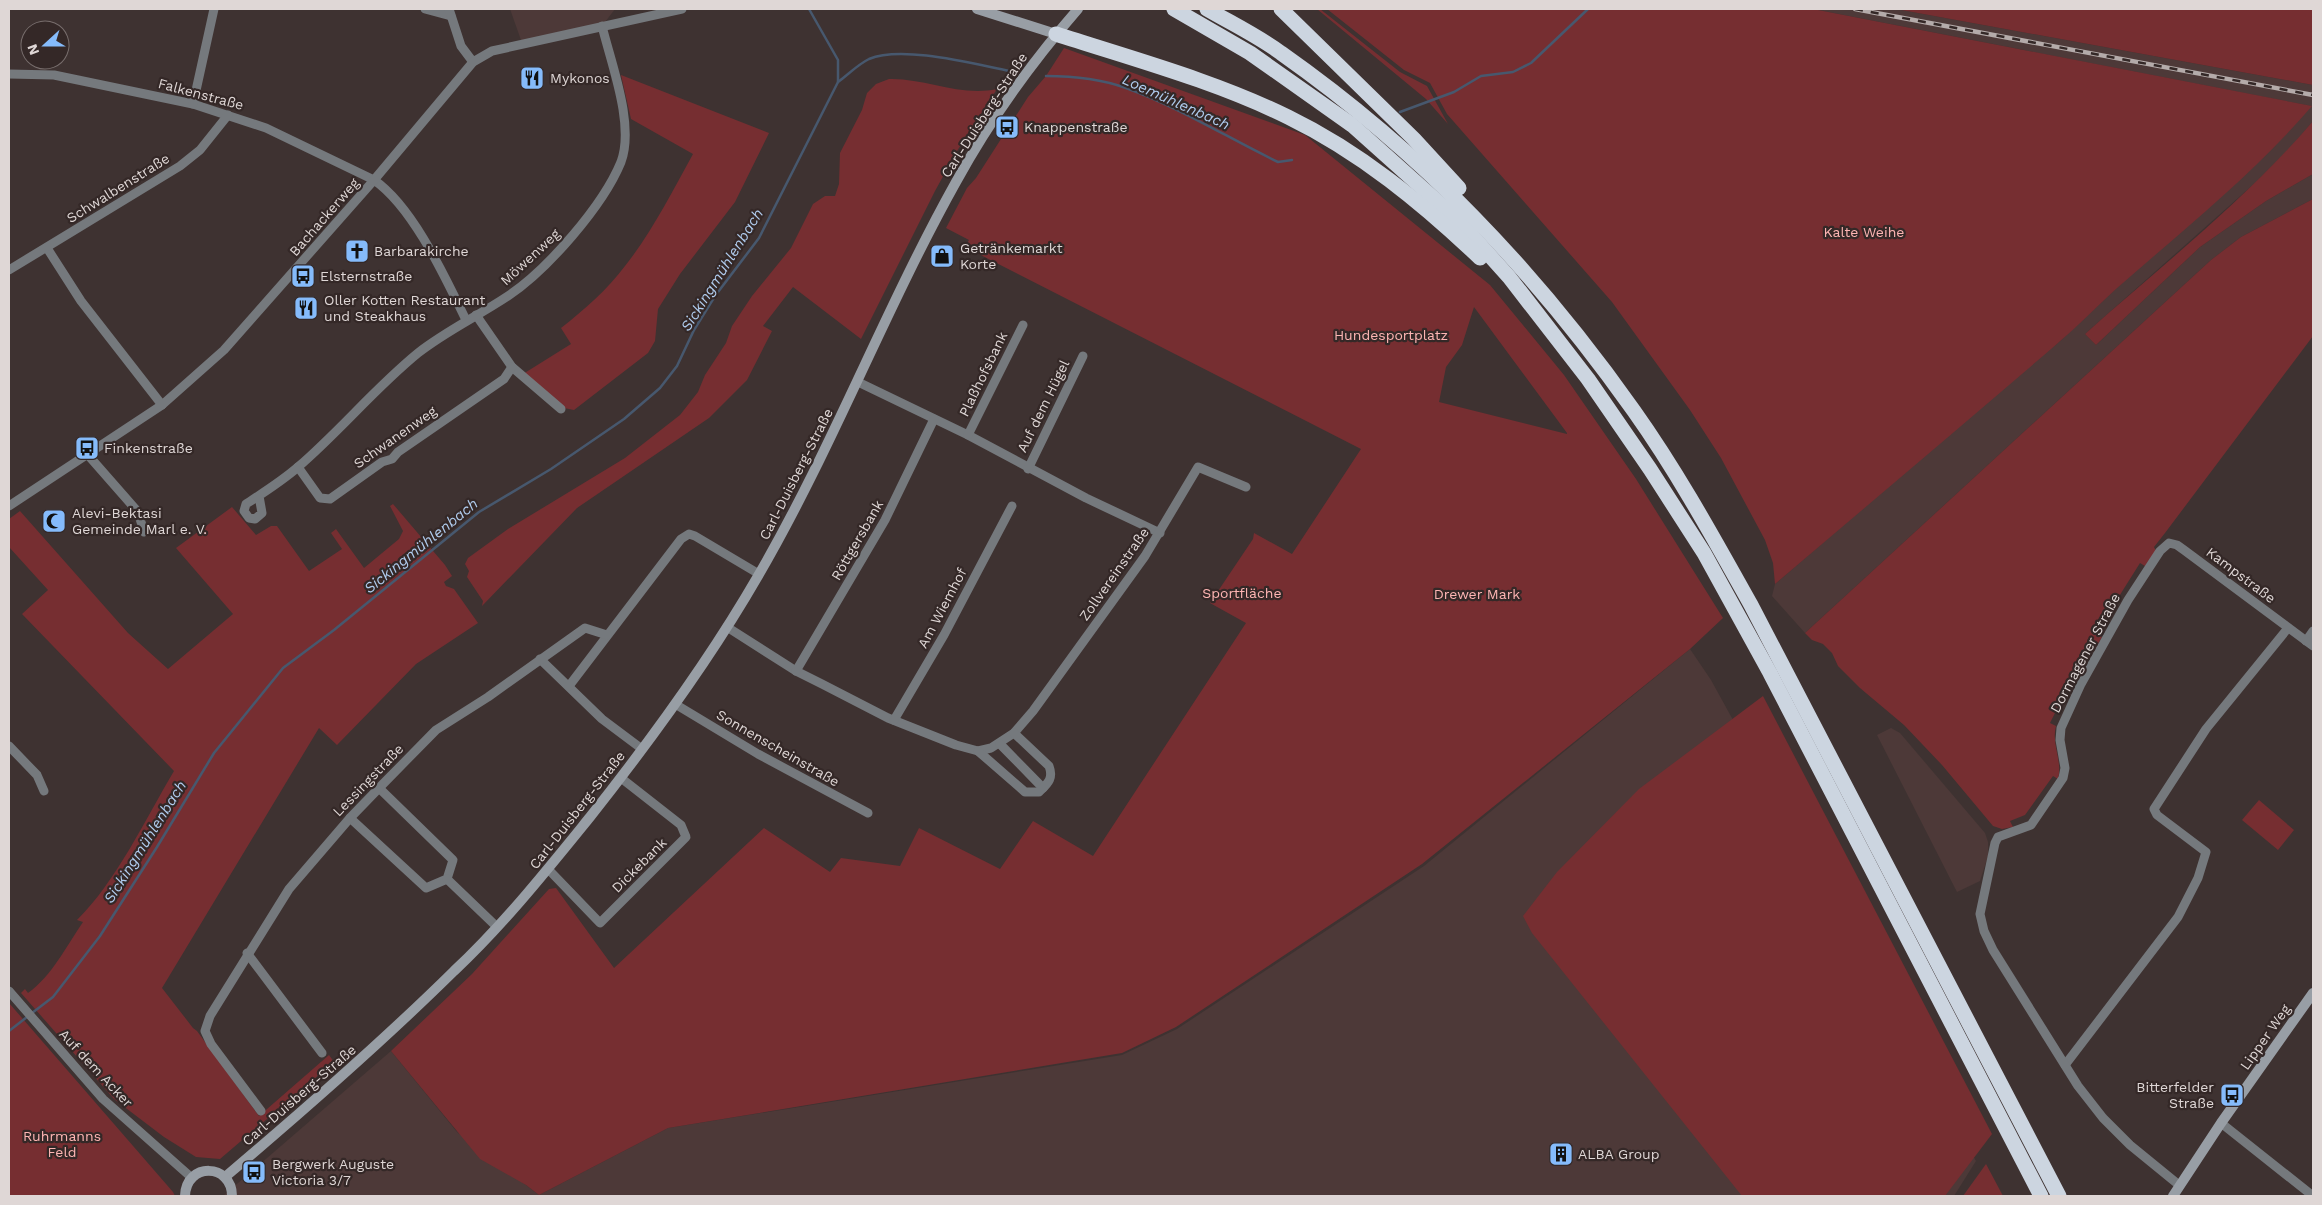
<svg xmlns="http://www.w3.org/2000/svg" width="2322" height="1205" font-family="'Work Sans',sans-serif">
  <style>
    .built { fill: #4d3938 }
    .green { fill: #762e31; fill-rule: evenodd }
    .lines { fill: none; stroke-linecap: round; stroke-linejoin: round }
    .stream { stroke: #47586e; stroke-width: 2.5 }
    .street { stroke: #75797d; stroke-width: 9 }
    .secondary { stroke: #989ea5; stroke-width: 10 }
    .highway { stroke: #ccd5e0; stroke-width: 15 }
    .rail-casing { stroke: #b4abaa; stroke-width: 4.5 }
    .rail { stroke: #342827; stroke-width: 2.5; stroke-dasharray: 8; stroke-linecap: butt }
    .labels { text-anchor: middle; stroke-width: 4.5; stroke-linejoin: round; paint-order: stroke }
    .poi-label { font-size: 14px; fill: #dfd7d6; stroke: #342827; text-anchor: start }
    .street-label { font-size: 14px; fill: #dfd7d6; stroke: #342827 }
    .park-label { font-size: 14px; fill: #feb5b3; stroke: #342827 }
    .water-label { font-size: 15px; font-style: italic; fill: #b0ccee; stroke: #342827 }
  </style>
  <rect width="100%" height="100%" fill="#3e3231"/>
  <!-- built -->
  <g class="built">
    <polygon points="510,9 615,9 602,26 522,43"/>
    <polygon points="1813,9 1896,9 2313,85 2313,121 2291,147 2255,183 2085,334 2096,345 2200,247 2266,201 2313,174 2313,199 2241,237 2211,260 1805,633 1772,596 1775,584 2005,386 2059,342 2311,106"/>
    <polygon points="1690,649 1711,680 1976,1161 1954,1196 223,1196 391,1051 457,1132 539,1195 668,1128 1122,1055 1177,1029 1424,866"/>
    <polygon points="1891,728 1900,733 1985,833 1988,842 1988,856 1980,881 1957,892 1877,735"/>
  </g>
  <!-- green -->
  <g class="green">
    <polygon points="1317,9 1320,9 1400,72 1427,86 1448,124 1426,99"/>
    <path d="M1327,9h486l499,97c-58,68 -129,124 -196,183 -20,18 -38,37 -58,54 -94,81 -189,161 -283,241l-2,-21 -8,-23 -44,-82 -31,-48 -78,-108 -165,-188 -17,-31 -26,-13z"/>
    <polygon points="1896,9 2313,9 2313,85"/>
    <path d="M1064,48l241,87 185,150 74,90 72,104 87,139 -33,31 -268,215 -246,163 -54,26 -454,75 -129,67 -13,-10 -46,-26 -89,-108 81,-77 77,-85 7,-1 58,80 150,-140 66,44 11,-14 59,8 19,-38 81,41 33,-48 60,35 153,-233 -36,-20 43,-64 1,-6 38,21 69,-105 -396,-202 4,-7 -23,-12 21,-40 9,-10 52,-81 18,-21zM1474,307l93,126v1l-128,-32 7,-35 16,-22z"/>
    <path d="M621,75l148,58 -34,69 -55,72 -22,35 -3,32 -7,12 -74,57 -10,-2 -41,-34 48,-30 -10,-16c23,-18 46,-38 64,-62 27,-34 47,-74 68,-112l-62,-35z"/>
    <path d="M889,79c37,-1 71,18 108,10l-40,62 -22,40 -74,148 -68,-52 -30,39 9,5 -25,49 -38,38 -132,90 -95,98 1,-5 -16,-24 2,-6 -4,-7 3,-6 40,-29 117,-71 55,-43 18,-23 7,-17 21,-32 6,-17 20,-30 39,-48 22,-44 12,-8h10l4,-12 1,-31 22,-43 5,-17 9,-9z"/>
    <path d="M2313,121v53l-47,27 -66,46 -104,98 -11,-11c76,-68 163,-136 228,-213z"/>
    <path d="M2313,199v137l-148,197 -11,14 2,4 -11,15 -5,-3 -44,70 6,4 -9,15 -6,-3 -37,74 6,3c-5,18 7,35 2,53l-5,-3 -28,39 -15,6 3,6 -11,2 -9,-3 -51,-61 -38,-40 -44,-37 -22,-22 -6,-13 -9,-9 -11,-4 -7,-7 406,-373 30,-23z"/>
    <path d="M393,504l52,61 7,11 -8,6 2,4 8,3 24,34 -62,41 -79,81 -18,-17 -157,260 31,40 4,3 62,85 70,-61 5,7 -114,97 -24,-2 -32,-20 -50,-38 -93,-106 4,-4 3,4c24,-17 39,-48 55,-71l-6,-2c39,-38 69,-102 97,-149l-152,-157 26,-24 -39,-43v-28l11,-8 108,122 40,36 65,-55 -57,-66 56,-41 24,28 15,-9h6l32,45 33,-22 -11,-16 5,-4 28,39 35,-29 4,-8 -13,-25z"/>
    <polygon points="1763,696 1992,1134 1945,1196 1742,1196 1532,933 1523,916 1557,872 1639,789"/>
    <polygon points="2259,800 2294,830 2278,850 2242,820"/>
    <polygon points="9,1003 173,1192 175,1196 9,1196"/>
    <polygon points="1986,1164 2003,1196 1963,1196"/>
  </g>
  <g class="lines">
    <!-- stream -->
    <g class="stream">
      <polyline points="809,9 838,60 838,82"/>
      <path d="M1046,76c26,0 55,3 80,12 53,19 102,50 152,74l14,-2"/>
      <polyline points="1400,112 1454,92 1481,76 1513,72 1531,63 1588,9"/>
      <path d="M32,1013l21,-16 47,-61 57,-89 57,-94 69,-85 51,-38 145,-118 72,-43 73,-50 36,-31 17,-22 17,-36 21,-34 44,-58 79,-156c11,-8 19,-17 31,-23 33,-14 105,5 141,12"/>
      <polyline points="9,1031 27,1017"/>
    </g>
    <!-- street -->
    <g class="street">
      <polyline points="425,9 451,16"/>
      <polyline points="449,9 461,46 473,62"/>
      <path d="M9,74l45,1 139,29 73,24 108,52c39,27 71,97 92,140"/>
      <polyline points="193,104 214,9"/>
      <polyline points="47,248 81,301 162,405"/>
      <polyline points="9,270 180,166 200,150 228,115"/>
      <polyline points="476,315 512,367 561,409"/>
      <polyline points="858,382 968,435 1086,498 1160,533"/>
      <polyline points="968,435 1023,325"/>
      <polyline points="88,455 138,512 144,532"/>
      <polyline points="298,467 320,498 330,499 382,462 392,459 398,452 504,379 512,367"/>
      <polyline points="1028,469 1083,356"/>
      <path d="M259,496l3,17 -7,6 -6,-1 -5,-7 2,-7c17,-11 36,-23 52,-37 42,-36 77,-79 120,-114 28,-22 60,-37 90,-57 39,-26 95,-90 113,-134 14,-37 -10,-99 -19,-136"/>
      <polyline points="9,506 162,405 224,350 374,180 473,62 492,51 682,9"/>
      <polyline points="727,627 796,671 822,684 888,718 956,745 978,751 991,748 1014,733 1033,711 1145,556 1198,467 1246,487"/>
      <polyline points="2306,641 2313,631"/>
      <polyline points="540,659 602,719 642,749"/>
      <polyline points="796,671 885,520 934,419"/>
      <polyline points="569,686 681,539 689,534 695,536 759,574"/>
      <polyline points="675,704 758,754 868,813"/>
      <polyline points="894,720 944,635 1012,506"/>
      <polyline points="1000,744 1043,788"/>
      <polyline points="9,746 37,775 44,791"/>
      <path d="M978,751l47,41h14c8,-8 15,-13 10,-26l-35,-33"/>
      <polyline points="350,818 426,888 447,879 453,860 379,788"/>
      <polyline points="548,869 600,923 686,837 681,825 621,778"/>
      <polyline points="447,879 497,927"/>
      <polyline points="247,953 322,1053"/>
      <polyline points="9,991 103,1099 192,1178"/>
      <polyline points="2065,1065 2178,917 2198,878 2206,852 2157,815 2154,809 2206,729 2288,628"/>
      <polyline points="261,1111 211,1044 205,1031 210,1016 289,889 350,818 379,788 436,730 488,697 585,628 607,635"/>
      <polyline points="2221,1123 2313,1196"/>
      <polyline points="2179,1185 2130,1145 2103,1118 2078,1086 1993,950 1984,931 1980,914 1995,843 1998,837 2031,825 2063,778 2065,768 2060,740 2061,728 2081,684 2128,600 2160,551 2169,543 2177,545 2184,550 2313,646"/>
    </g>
    <!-- secondary -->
    <g class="secondary">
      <polyline points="977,9 1056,34"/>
      <path d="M225,1177c78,-66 156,-134 229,-206 50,-47 93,-101 136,-154 61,-77 119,-156 168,-241 74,-127 126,-265 198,-394 34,-62 76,-120 122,-173"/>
      <path d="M185,1196c1,-34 47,-33 47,0"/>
      <polyline points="2173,1196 2221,1123 2313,993"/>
    </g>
    <!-- highway -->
    <g class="highway">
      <polyline points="1174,9 1250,53 1352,125 1457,219 1509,277 1588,379 1650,469 1704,553 1770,673 2041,1196"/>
      <path d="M1207,9c24,14 51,27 74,44 142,100 253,217 353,358 44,62 80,128 117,194l308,591"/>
      <polyline points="1281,9 1414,139 1459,188"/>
      <path d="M1056,34c77,25 159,47 232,83 72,35 134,86 192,141"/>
    </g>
    <!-- rail casing -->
    <g class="rail-casing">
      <polyline id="rail" points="1855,9 2313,95"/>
    </g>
    <!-- rail -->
    <use href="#rail" class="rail"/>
  </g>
  <!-- icons -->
  <defs>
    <g id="restaurant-square" transform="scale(1.25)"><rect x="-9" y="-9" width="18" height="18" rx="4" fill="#85bbfb" stroke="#342827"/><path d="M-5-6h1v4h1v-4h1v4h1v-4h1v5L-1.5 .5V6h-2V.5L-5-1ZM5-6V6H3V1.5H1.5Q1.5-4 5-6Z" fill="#111"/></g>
    <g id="bus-square" transform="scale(1.25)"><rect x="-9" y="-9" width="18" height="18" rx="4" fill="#85bbfb" stroke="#342827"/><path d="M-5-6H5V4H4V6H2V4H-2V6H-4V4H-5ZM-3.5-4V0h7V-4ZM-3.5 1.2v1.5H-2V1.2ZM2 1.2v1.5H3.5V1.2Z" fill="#111"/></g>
    <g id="church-square" transform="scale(1.25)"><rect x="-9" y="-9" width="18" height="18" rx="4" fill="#85bbfb" stroke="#342827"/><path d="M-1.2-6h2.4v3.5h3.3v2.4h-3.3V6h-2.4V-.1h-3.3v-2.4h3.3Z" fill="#111"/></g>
    <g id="shop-square" transform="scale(1.25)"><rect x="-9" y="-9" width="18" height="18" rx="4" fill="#85bbfb" stroke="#342827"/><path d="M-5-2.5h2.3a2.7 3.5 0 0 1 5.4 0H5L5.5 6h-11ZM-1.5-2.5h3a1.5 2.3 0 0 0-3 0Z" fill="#111"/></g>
    <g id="mosque-square" transform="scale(1.25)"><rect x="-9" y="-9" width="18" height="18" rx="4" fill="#85bbfb" stroke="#342827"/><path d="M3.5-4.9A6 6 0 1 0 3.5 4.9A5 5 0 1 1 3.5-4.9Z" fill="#111"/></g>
    <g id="building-square" transform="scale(1.25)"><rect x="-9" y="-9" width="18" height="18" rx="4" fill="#85bbfb" stroke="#342827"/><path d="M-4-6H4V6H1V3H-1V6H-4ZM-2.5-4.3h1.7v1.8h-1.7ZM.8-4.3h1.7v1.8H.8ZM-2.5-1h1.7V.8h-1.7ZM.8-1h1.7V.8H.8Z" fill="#111"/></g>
  </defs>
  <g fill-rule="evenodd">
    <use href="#restaurant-square" x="532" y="78"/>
    <use href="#bus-square" x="1007" y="127"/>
    <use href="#church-square" x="357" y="251"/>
    <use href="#shop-square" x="942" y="256"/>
    <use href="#bus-square" x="303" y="276"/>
    <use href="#restaurant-square" x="306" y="308"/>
    <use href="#bus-square" x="87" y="448"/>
    <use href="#mosque-square" x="54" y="521"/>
    <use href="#bus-square" x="2232" y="1095"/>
    <use href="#building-square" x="1561" y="1154"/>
    <use href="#bus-square" x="254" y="1172"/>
  </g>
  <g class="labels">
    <!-- poi labels -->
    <g class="poi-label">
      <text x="550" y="83">Mykonos</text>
      <text x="1024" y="132">Knappenstraße</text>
      <text x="960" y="253">Getränkemarkt<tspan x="960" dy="16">Korte</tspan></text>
      <text x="374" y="256">Barbarakirche</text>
      <text x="320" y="281">Elsternstraße</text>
      <text x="324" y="305">Oller Kotten Restaurant<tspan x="324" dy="16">und Steakhaus</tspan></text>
      <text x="104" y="453">Finkenstraße</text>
      <text x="72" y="518">Alevi-Bektasi<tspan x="72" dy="16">Gemeinde Marl e. V.</tspan></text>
      <text x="2214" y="1092" text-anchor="end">Bitterfelder<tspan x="2214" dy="16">Straße</tspan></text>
      <text x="1578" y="1159">ALBA Group</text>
      <text x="272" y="1169">Bergwerk Auguste<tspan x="272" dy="16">Victoria 3/7</tspan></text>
    </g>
    <!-- street labels -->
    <g class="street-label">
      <text transform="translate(201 94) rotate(15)" y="5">Falkenstraße</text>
      <text transform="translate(984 115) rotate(-57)" y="5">Carl-Duisberg-Straße</text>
      <text transform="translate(118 188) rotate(-32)" y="5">Schwalbenstraße</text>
      <text transform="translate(324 217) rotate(-49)" y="5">Bachackerweg</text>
      <text transform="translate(530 257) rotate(-43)" y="5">Möwenweg</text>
      <text transform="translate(983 374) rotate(-64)" y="5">Plaßhofsbank</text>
      <text transform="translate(1043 406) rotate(-64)" y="5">Auf dem Hügel</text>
      <text transform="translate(395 437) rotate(-35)" y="5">Schwanenweg</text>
      <text transform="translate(796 474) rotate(-63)" y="5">Carl-Duisberg-Straße</text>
      <text transform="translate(857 540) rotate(-60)" y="5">Röttgersbank</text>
      <text transform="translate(1114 574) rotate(-55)" y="5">Zollvereinstraße</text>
      <text transform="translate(2241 575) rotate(37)" y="5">Kampstraße</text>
      <text transform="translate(942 608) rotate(-62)" y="5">Am Wiemhof</text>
      <text transform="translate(2085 653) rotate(-62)" y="5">Dormagener Straße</text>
      <text transform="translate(778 748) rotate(30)" y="5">Sonnenscheinstraße</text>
      <text transform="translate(368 780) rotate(-46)" y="5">Lessingstraße</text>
      <text transform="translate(577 810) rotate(-52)" y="5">Carl-Duisberg-Straße</text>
      <text transform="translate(639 865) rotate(-45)" y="5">Dickebank</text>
      <text transform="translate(2265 1037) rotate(-55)" y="5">Lipper Weg</text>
      <text transform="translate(96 1068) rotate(47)" y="5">Auf dem Acker</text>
      <text transform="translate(299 1095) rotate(-41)" y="5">Carl-Duisberg-Straße</text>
    </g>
    <!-- park labels -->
    <g class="park-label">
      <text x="1864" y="237">Kalte Weihe</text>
      <text x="1391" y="340">Hundesportplatz</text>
      <text x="1242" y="598">Sportfläche</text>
      <text x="1477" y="599">Drewer Mark</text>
      <text x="62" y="1141">Ruhrmanns<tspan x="62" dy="16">Feld</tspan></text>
    </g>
    <!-- water labels -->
    <g class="water-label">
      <text transform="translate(1176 102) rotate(24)" y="5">Loemühlenbach</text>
      <text transform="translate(722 270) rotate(-58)" y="5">Sickingmühlenbach</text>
      <text transform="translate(421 546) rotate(-39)" y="5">Sickingmühlenbach</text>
      <text transform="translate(145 842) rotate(-58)" y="5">Sickingmühlenbach</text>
    </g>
  </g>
  <!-- border -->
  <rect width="2322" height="1205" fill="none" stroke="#dfd7d6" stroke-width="20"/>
  <!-- north arrow -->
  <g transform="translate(45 45) rotate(249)"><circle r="24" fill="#342827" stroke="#786e6d"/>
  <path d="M0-4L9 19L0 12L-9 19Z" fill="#85bbfb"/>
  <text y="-8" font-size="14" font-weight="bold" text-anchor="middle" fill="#dfd7d6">N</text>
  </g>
</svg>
